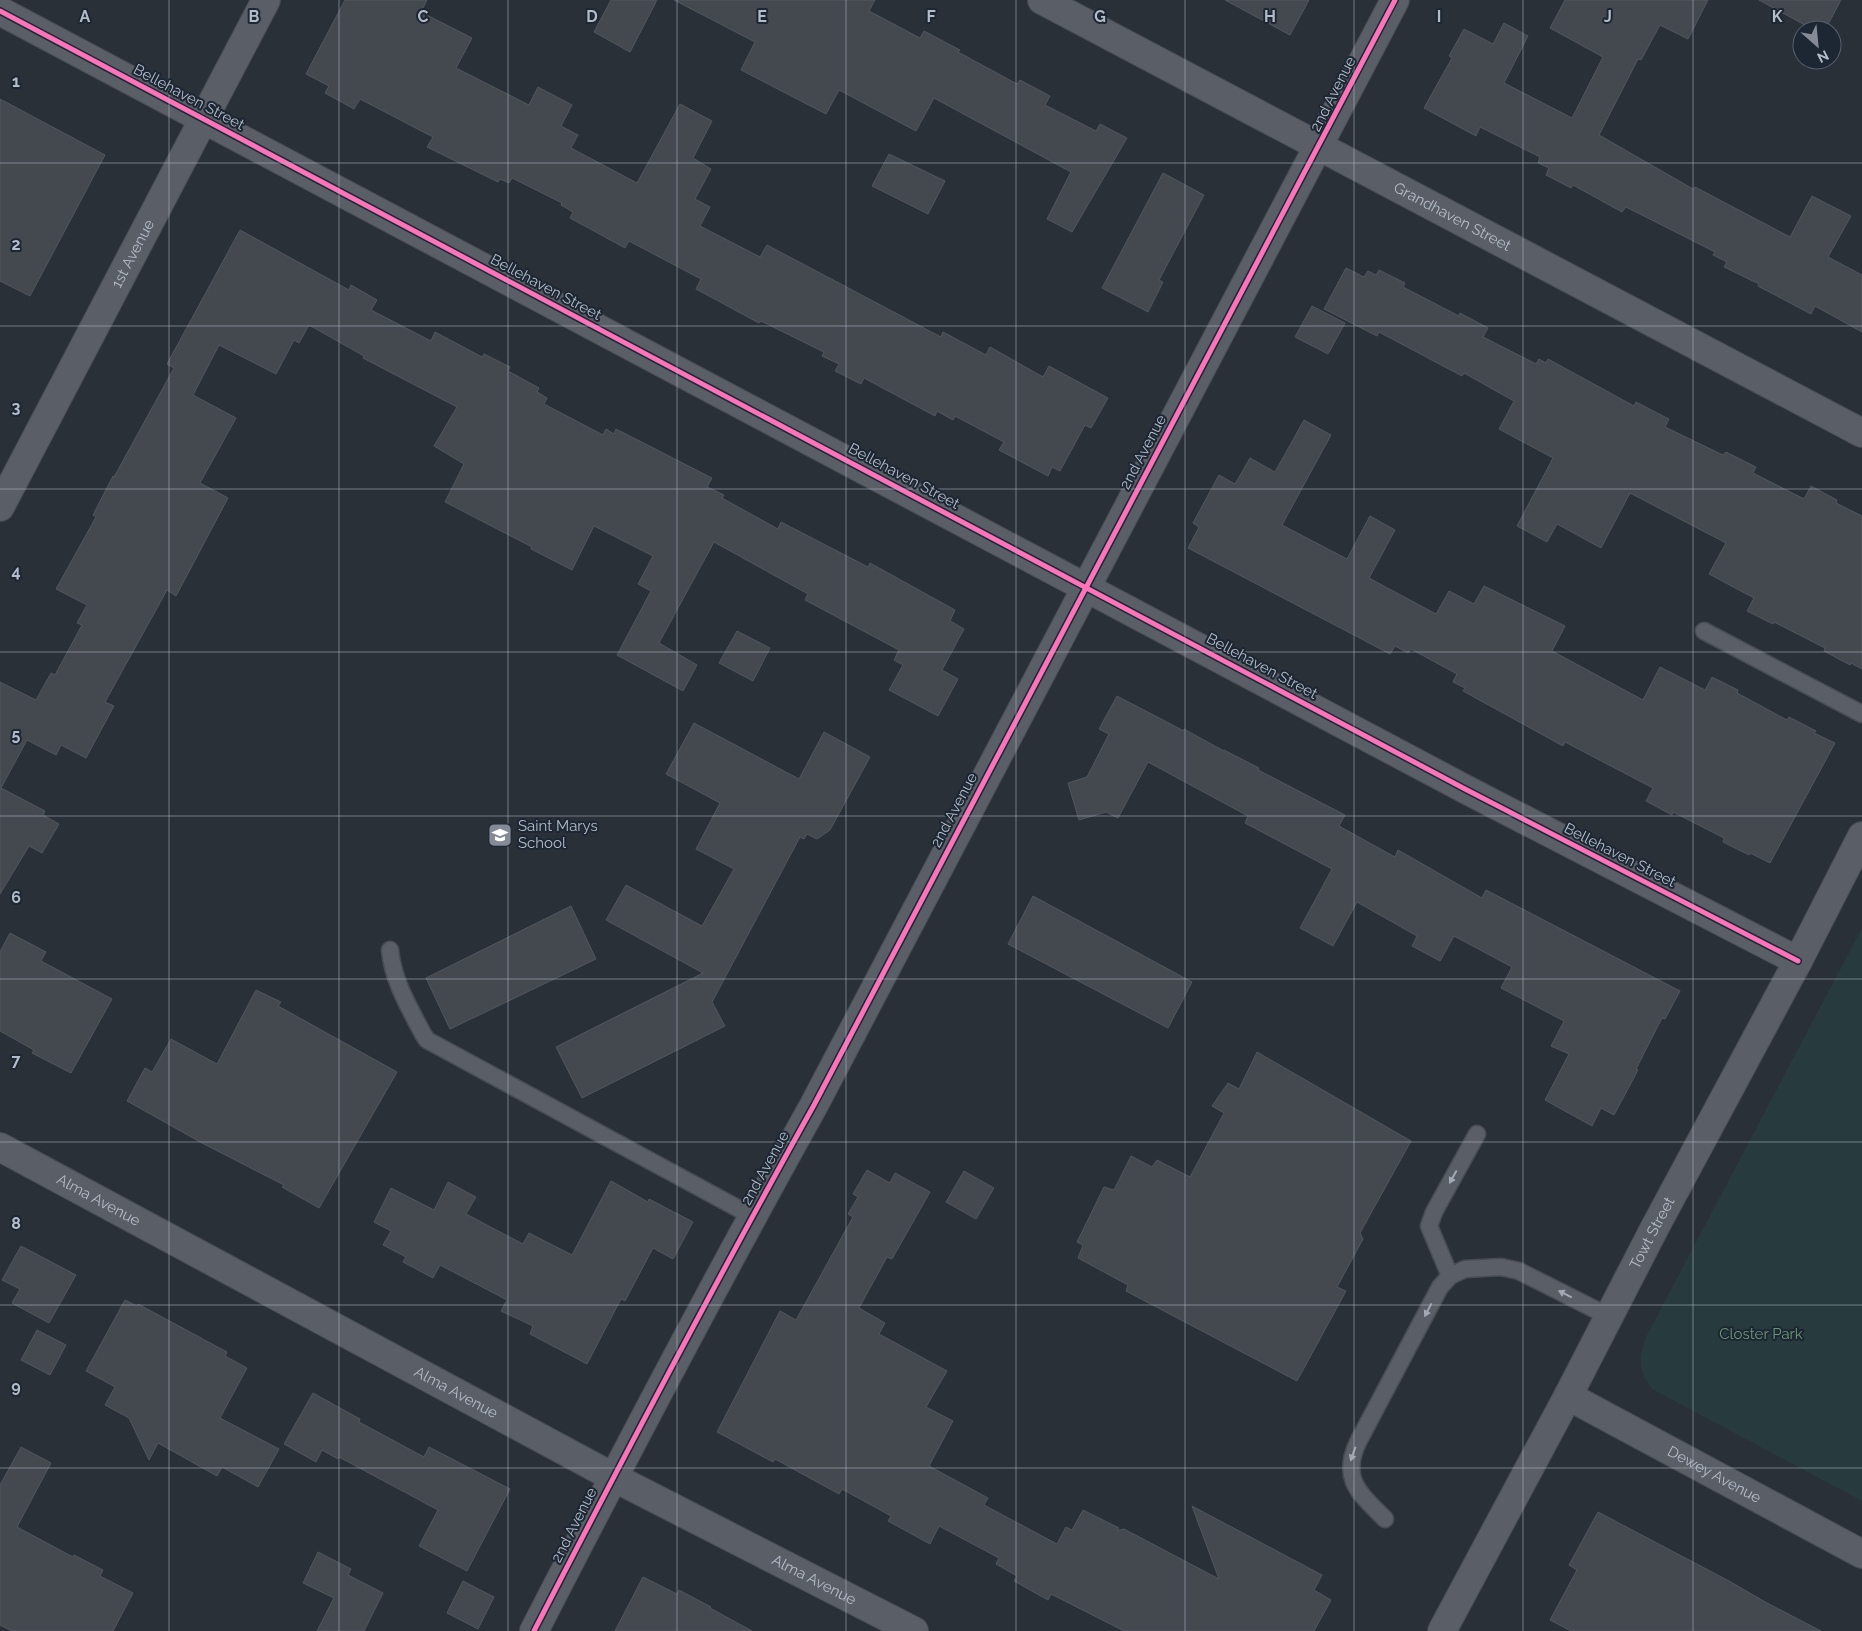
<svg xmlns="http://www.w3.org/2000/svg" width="1862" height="1631" font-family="Raleway,sans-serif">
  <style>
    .green { fill: #273a3e }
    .building { fill: #444950; stroke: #52575f }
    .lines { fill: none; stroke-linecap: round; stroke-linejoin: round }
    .service-casing { stroke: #484c53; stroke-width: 19 }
    .minor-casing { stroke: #484c53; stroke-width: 30 }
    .tertiary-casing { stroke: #484c53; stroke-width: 30 }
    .service { stroke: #5a5e66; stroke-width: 16 }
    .minor { stroke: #5a5e66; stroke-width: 28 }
    .tertiary { stroke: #5a5e66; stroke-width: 28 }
    .cycleway-casing { stroke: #1d2633; stroke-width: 8 }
    .cycleway { stroke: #fb73b8; stroke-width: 5 }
    .oneway { fill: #a2a9b5 }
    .grid { fill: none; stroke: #b4bcc9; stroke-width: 1; stroke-opacity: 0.55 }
    .labels { text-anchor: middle; stroke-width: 4; stroke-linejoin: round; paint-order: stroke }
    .street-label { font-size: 15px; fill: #b4bcc9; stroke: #1d2633 }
    .poi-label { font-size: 15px; fill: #b4bcc9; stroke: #1d2633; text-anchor: start }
    .park-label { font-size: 15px; fill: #6b9a76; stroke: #1d2633 }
    .grid-label { font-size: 16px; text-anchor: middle; font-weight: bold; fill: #b4bcc9; stroke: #1d2633; stroke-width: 4; stroke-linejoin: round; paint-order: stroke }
  </style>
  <rect width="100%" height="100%" fill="#2a3038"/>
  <!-- green -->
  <path class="green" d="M1862,928v573l-210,-112c-14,-18 -14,-33 -5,-54z"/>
  <!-- building -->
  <g class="building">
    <polygon points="345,0 427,0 421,12 472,38 456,68 529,105 538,87 572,105 561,126 578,135 571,148 637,183 680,104 712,121 693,158 711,169 695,199 710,207 700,226 760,257 767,245 941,337 943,332 986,355 990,347 1043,377 1049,366 1108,398 1091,428 1085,425 1060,471 1052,467 1048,476 999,450 1004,442 955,416 953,420 937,411 935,416 864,378 861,384 835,371 839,364 822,356 824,352 761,321 759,323 696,289 701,279 629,241 625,248 570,218 573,212 561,205 562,203 512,178 509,183 500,179 498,182 427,147 433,137 360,99 354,109 325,93 329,86 306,74"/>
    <polygon points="611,0 657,0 630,52 594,32"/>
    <polygon points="674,0 875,0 869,11 920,38 924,31 960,50 958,52 1017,84 1020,80 1050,96 1045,105 1096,131 1100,124 1127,138 1072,232 1047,219 1071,172 934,98 916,131 839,90 826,114 741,70 755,42"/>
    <polygon points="1225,0 1309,0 1290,35"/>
    <polygon points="1565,0 1708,0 1688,39 1660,25 1641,60 1638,59 1599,135 1693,189 1695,187 1790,237 1812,196 1851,216 1828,257 1862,275 1862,332 1815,306 1811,314 1758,286 1759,284 1724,267 1727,262 1713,255 1715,252 1626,207 1622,212 1573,185 1571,188 1546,175 1549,168 1538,163 1540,157 1480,127 1476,136 1424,108 1452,58 1449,56 1464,29 1493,44 1504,23 1528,36 1504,83 1572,118 1603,57 1550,28"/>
    <polygon points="1759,0 1841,0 1825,30 1814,30"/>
    <polygon points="0,99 105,155 30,296 0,281"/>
    <polygon points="889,154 945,181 928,214 872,186"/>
    <polygon points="1163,173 1204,195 1159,280 1163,282 1148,312 1102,288"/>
    <polygon points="240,230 349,290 351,285 377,300 371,310 431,341 435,332 482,357 484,354 510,367 508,371 539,388 537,392 547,398 544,404 603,435 606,429 614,434 616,429 712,478 707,487 724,495 722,498 778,529 781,522 868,567 870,563 955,610 950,621 964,629 942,670 958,679 938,716 889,690 903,665 894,660 899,650 805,600 808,594 714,542 659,643 697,665 683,691 617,655 651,591 638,584 653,556 594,526 572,570 531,549 532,547 445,502 464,464 434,446 457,407 363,358 364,356 309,325 299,343 294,340 276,374 219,345 193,395 236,418 200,483 228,498 176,596 167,590 105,702 114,706 86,758 61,745 56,755 27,740 1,788 45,811 43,815 59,824 42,853 29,846 0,894 0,682 36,700 51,673 55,675 82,625 77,623 87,605 56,589 96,517 93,515 113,476 114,477 174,368 167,364"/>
    <polygon points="1346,268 1364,277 1368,271 1376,275 1379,270 1405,283 1403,287 1459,316 1460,313 1488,328 1483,337 1536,364 1539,359 1546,363 1548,359 1634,406 1636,402 1669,419 1665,427 1723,455 1726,452 1756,467 1753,473 1804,499 1811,486 1837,500 1836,503 1862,516 1862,669 1851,663 1850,665 1824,651 1825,648 1774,622 1773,624 1747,611 1754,598 1709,574 1726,543 1630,493 1601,548 1557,524 1547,542 1517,526 1553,458 1499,429 1514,401 1464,373 1462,376 1379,332 1377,336 1324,309"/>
    <polygon points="1312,306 1345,323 1328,354 1295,337"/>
    <polygon points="1304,420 1331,435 1282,525 1347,559 1370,516 1395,530 1369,578 1436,614 1449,591 1474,604 1484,586 1565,626 1552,651 1643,700 1660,667 1705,690 1712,677 1738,690 1737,693 1787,720 1789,717 1816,731 1814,733 1835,743 1770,863 1750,853 1749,855 1723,842 1724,838 1673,812 1672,815 1646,801 1653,788 1565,742 1563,746 1463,691 1465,688 1453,682 1457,674 1411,649 1408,653 1395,646 1390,654 1188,548 1199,527 1193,523 1219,475 1235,484 1250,458 1275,472"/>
    <polygon points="737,631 770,648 753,681 719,663"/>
    <polygon points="1117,696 1184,731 1184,729 1224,751 1224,750 1259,768 1258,770 1345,815 1339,826 1395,857 1398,850 1482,898 1486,890 1680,991 1665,1019 1662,1018 1636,1069 1638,1070 1614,1115 1601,1108 1592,1126 1545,1100 1569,1054 1551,1046 1564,1021 1501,988 1512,967 1454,936 1440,961 1412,946 1417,936 1357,902 1333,946 1300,928 1332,869 1245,823 1248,816 1148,762 1118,818 1106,812 1079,820 1068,783 1087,777 1109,734 1099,729"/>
    <polygon points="694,723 799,779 824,732 870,757 830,830 817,839 807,834 804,839 800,837 712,1002 725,1026 582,1098 556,1047 703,973 606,920 626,885 702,926 734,869 696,849 720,803 666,774"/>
    <polygon points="1033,896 1192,982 1168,1028 1008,944"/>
    <polygon points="571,906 596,959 450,1029 426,978"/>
    <polygon points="10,933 46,952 41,961 112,999 71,1073 32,1053 34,1050 0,1031 0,952"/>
    <polygon points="256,990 281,1002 278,1006 397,1072 319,1208 282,1187 284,1185 202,1143 127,1101 145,1068 152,1072 171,1039 217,1064"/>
    <polygon points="1257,1052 1411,1141 1360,1233 1363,1239 1337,1287 1346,1291 1297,1381 1126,1291 1128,1285 1078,1258 1083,1245 1077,1242 1104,1187 1114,1190 1131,1156 1152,1167 1157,1160 1190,1177 1224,1113 1212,1106 1228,1083 1239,1089"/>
    <polygon points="867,1170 890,1183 895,1173 930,1192 892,1259 887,1257 859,1308 885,1323 879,1334 947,1371 926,1407 953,1421 929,1466 988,1498 984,1505 1057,1544 1066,1527 1072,1530 1083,1510 1119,1528 1117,1531 1124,1529 1219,1579 1192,1506 1322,1575 1314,1590 1331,1600 1314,1631 1124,1631 1051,1594 1048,1600 1014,1581 1017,1576 996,1564 999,1558 939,1526 930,1544 888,1521 891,1516 842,1489 839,1494 775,1459 773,1462 717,1432 780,1311 796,1320 853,1217 848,1214 858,1197 853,1194"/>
    <polygon points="964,1171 994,1188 976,1219 946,1202"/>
    <polygon points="611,1181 648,1202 649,1199 693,1222 673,1259 653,1248 625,1301 621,1299 587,1364 530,1334 533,1326 501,1311 507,1300 440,1265 433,1278 403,1262 406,1257 383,1245 391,1231 374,1222 391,1188 434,1210 448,1182 476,1197 466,1214 523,1244 529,1233 572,1255"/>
    <polygon points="21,1246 76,1275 49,1323 12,1303 20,1289 2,1280"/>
    <polygon points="125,1300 137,1306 138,1304 227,1352 225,1356 247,1368 220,1418 279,1449 258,1487 222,1467 217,1476 158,1443 149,1460 129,1418 105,1405 115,1387 86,1371"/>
    <polygon points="37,1330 66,1345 50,1375 21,1360"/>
    <polygon points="313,1393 360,1419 359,1422 424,1457 429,1447 510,1489 467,1571 419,1546 438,1510 339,1457 338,1459 322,1450 316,1462 284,1444"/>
    <polygon points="21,1447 51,1463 17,1527 73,1557 74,1555 103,1570 100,1576 133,1593 113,1631 12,1631 0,1625 0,1485"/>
    <polygon points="1598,1512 1729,1581 1767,1603 1821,1631 1571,1631 1550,1620 1577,1570 1569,1565"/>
    <polygon points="318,1552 351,1569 348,1575 383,1593 364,1631 317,1631 334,1598 303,1583"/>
    <polygon points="643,1577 677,1594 679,1590 711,1607 710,1608 752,1631 615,1631"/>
    <polygon points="463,1581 494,1597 478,1629 447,1613"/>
  </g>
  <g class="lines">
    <!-- service casing -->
    <g class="service-casing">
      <g id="service">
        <polyline points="1704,631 1862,714"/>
        <path d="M390,950c3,31 19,57 33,84l4,6 325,176"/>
        <polyline points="1450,1276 1429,1226 1434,1212 1477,1134"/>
        <path d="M1385,1519c-27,-27 -45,-41 -26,-79l81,-153 10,-11 15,-7 36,-2 18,4 89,45"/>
      </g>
    </g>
    <!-- minor casing -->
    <g class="minor-casing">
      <g id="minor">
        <path id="s1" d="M1042,0l820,433"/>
        <polyline points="0,11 1465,789 1798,961"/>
        <path id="s2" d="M0,507l266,-507"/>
        <path id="s3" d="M0,1147l613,330 301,154"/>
        <path id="s4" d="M1568,1396l294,158"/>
        <path d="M534,1631c91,-177 183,-352 280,-526l581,-1105"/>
      </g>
    </g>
    <!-- tertiary casing -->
    <g class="tertiary-casing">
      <g id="tertiary">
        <path id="s5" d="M1442,1631l126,-235 86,-167 144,-268 64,-125"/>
      </g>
    </g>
    <!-- service -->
    <use href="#service" class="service"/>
    <!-- minor -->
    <use href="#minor" class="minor"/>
    <!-- tertiary -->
    <use href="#tertiary" class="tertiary"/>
    <!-- cycleway casing -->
    <g class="cycleway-casing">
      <g id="cycleway">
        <polyline points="0,11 1465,789 1798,961"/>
        <path d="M534,1631c91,-177 183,-352 280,-526l581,-1105"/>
      </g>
    </g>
    <!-- cycleway -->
    <use href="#cycleway" class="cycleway"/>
  </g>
  <!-- one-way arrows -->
  <defs><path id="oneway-solid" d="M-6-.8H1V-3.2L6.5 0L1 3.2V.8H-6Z" transform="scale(1.25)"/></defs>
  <g class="oneway">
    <use href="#oneway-solid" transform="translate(1453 1177) rotate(119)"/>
    <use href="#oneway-solid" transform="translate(1565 1294) rotate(-153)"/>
    <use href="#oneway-solid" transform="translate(1428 1310) rotate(118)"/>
    <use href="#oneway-solid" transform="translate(1353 1454) rotate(110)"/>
  </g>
  <!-- grid -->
  <path class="grid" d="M169,0v1631M339,0v1631M508,0v1631M677,0v1631M846,0v1631M1016,0v1631M1185,0v1631M1354,0v1631M1523,0v1631M1693,0v1631M0,163h1862M0,326h1862M0,489h1862M0,652h1862M0,816h1862M0,979h1862M0,1142h1862M0,1305h1862M0,1468h1862"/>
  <!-- icons -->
  <defs>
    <g id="school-square" transform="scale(1.25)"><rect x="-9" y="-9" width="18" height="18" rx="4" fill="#848b96" stroke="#1d2633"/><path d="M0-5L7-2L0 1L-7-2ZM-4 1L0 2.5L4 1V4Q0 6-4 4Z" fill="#fff"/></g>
  </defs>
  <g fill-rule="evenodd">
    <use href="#school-square" x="500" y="835"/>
  </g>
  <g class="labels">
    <!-- street labels -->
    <g class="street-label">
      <text transform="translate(1333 94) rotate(-63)" y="5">2nd Avenue</text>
      <text transform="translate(189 97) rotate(28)" y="5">Bellehaven Street</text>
      <text dy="5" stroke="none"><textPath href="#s1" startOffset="464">Grandhaven Street</textPath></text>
      <text dy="5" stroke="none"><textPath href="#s2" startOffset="286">1st Avenue</textPath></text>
      <text transform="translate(546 287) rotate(28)" y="5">Bellehaven Street</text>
      <text transform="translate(1143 452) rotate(-62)" y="5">2nd Avenue</text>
      <text transform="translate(904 476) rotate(28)" y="5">Bellehaven Street</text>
      <text transform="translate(1262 666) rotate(28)" y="5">Bellehaven Street</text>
      <text transform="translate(954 810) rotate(-62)" y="5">2nd Avenue</text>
      <text transform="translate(1620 855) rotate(27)" y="5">Bellehaven Street</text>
      <text transform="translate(765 1168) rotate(-61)" y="5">2nd Avenue</text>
      <text dy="5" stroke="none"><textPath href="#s3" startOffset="112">Alma Avenue</textPath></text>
      <text dy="5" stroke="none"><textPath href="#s5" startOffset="450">Towt Street</textPath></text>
      <text dy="5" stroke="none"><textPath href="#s3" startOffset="518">Alma Avenue</textPath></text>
      <text dy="5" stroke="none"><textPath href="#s4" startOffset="166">Dewey Avenue</textPath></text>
      <text transform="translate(574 1525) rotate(-63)" y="5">2nd Avenue</text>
      <text dy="5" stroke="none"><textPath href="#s3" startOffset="922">Alma Avenue</textPath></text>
    </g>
    <!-- poi labels -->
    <g class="poi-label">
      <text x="518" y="831">Saint Marys<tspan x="518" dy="17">School</tspan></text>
    </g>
    <!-- park labels -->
    <g class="park-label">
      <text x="1761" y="1339">Closter Park</text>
    </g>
  </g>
  <g class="grid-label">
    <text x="85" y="22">A</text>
    <text x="254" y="22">B</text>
    <text x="423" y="22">C</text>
    <text x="592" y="22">D</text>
    <text x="762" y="22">E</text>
    <text x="931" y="22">F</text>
    <text x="1100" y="22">G</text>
    <text x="1270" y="22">H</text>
    <text x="1439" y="22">I</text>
    <text x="1608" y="22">J</text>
    <text x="1777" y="22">K</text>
    <text x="16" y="87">1</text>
    <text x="16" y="250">2</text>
    <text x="16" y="413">3</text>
    <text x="16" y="577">4</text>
    <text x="16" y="740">5</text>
    <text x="16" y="903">6</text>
    <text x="16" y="1066">7</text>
    <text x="16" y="1229">8</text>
    <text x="16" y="1392">9</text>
  </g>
  <!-- north arrow -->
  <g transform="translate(1817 45) rotate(153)"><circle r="24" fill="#1d2633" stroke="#59626f"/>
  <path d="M0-4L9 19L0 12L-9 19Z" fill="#848b96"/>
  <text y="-8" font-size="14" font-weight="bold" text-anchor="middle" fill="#b4bcc9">N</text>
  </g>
</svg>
